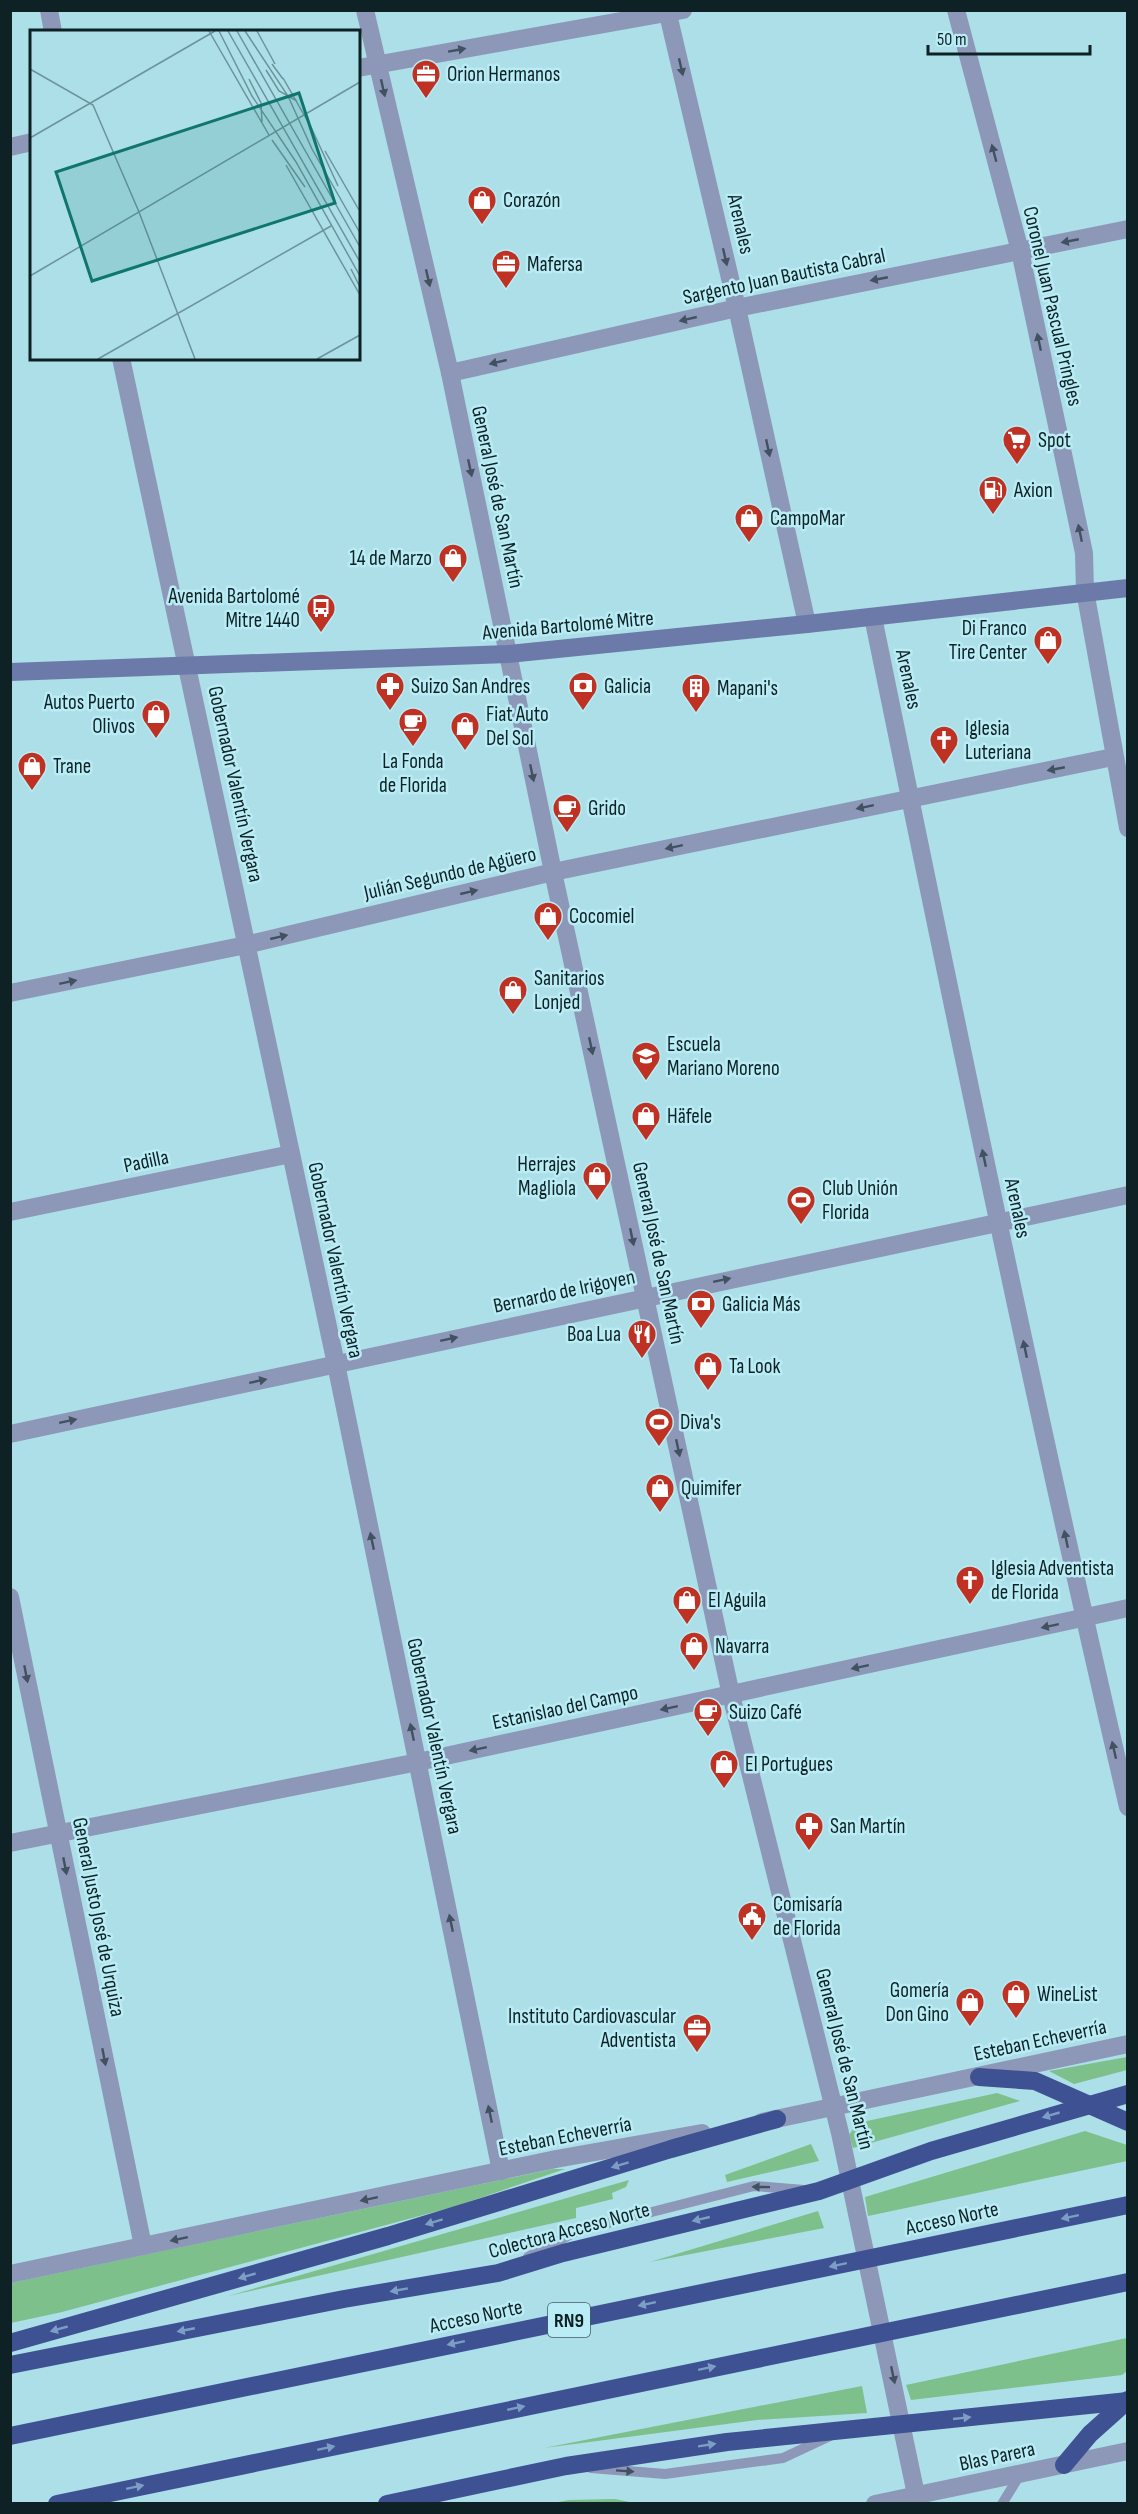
<svg xmlns="http://www.w3.org/2000/svg" width="1138" height="2514" font-family="'Sofia Sans Condensed',sans-serif">
  <style>
    .green { fill: #7dc08b }
    .lines { fill: none; stroke-linecap: round; stroke-linejoin: round }
    .service { stroke: #8d98b8; stroke-width: 10 }
    .minor { stroke: #8d98b8; stroke-width: 18 }
    .tertiary { stroke: #8d98b8; stroke-width: 18 }
    .secondary { stroke: #6b7aa9; stroke-width: 18 }
    .motorway { stroke: #3e5192; stroke-width: 18 }
    .oneway { fill: #415160 }
    .oneway2 { fill: #7c9ec4 }
    .labels { text-anchor: middle; stroke-width: 5; stroke-linejoin: round; paint-order: stroke }
    .shield { fill: #b9ecf5; stroke: #415f63; stroke-width: 1.5 }
    .shield-label { font-size: 20px; font-weight: bold; fill: #0e2225 }
    .poi-label { font-size: 21px; fill: #0e2225; stroke: #b9ecf5; text-anchor: start }
    .street-label { font-size: 21px; fill: #0e2225; stroke: #b9ecf5 }
    .inset-road { fill: none; stroke: #6d939a; stroke-width: 1.5 }
    .view { fill: #0f766e; fill-opacity: 0.15; stroke: #0f766e; stroke-width: 3 }
    .inset-edge { fill: none; stroke: #0e2225; stroke-width: 3 }
  </style>
  <rect width="100%" height="100%" fill="#acdfe8"/>
  <!-- green -->
  <g class="green">
    <polygon points="1127,2057 1127,2070 1074,2084 1049,2071"/>
    <polygon points="997,2093 1020,2101 853,2148 849,2135 855,2126 867,2121"/>
    <polygon points="1085,2131 1127,2145 1127,2161 868,2216 865,2197"/>
    <polygon points="811,2144 819,2161 727,2182 725,2175"/>
    <polygon points="553,2169 565,2169 453,2207 62,2312 11,2323 10,2283"/>
    <polygon points="629,2180 626,2187 612,2193 613,2199 576,2208 576,2218 228,2296"/>
    <polygon points="818,2211 824,2228 650,2262"/>
    <polygon points="1127,2338 1127,2371 1122,2375 911,2400 906,2385"/>
    <polygon points="862,2386 867,2413 757,2420 544,2448"/>
    <polygon points="615,2499 634,2503 553,2503 569,2500"/>
  </g>
  <g class="lines">
    <!-- service -->
    <g class="service">
      <polyline points="528,2257 577,2231 754,2186 804,2190"/>
      <polyline points="591,2468 665,2474 783,2458 830,2436"/>
      <polyline points="1002,2504 1021,2473"/>
    </g>
    <!-- minor -->
    <g class="minor">
      <polyline points="49,10 53,32"/>
      <polyline points="667,10 737,308 807,624"/>
      <polyline points="956,10 1020,251 1084,553 1085,591 1128,828"/>
      <polyline points="358,68 683,10"/>
      <polyline points="10,147 32,142"/>
      <polyline points="121,358 336,1364 501,2171"/>
      <polyline points="450,373 737,308 1128,229"/>
      <path d="M873,617c81,397 163,795 255,1190"/>
      <polyline points="10,993 246,945 553,872 1113,757"/>
      <polyline points="10,1212 291,1154"/>
      <polyline points="10,1434 1128,1195"/>
      <polyline points="10,1597 143,2246"/>
      <polyline points="10,1843 418,1762 1128,1608"/>
    </g>
    <!-- tertiary -->
    <g class="tertiary">
      <polyline points="365,10 450,373 553,872 731,1695 840,2133 918,2504"/>
      <polyline points="762,2122 1128,2044"/>
      <polyline points="10,2274 556,2159 702,2133"/>
      <polyline points="875,2504 1128,2451"/>
    </g>
    <!-- secondary -->
    <polyline class="secondary" points="10,672 508,654 807,624 1128,588"/>
    <!-- motorway -->
    <g class="motorway">
      <polyline points="979,2077 1035,2081 1128,2122"/>
      <polyline points="10,2343 388,2236 671,2149 777,2119"/>
      <polyline points="10,2365 344,2299 498,2273 563,2253 819,2191 931,2151 1128,2094"/>
      <polyline points="10,2436 1128,2205"/>
      <polyline points="1064,2465 1090,2434 1128,2400"/>
      <polyline points="57,2504 1128,2282"/>
      <polyline points="387,2504 566,2466 727,2442 1128,2401"/>
    </g>
  </g>
  <!-- one-way arrows -->
  <defs><path id="oneway-solid" d="M-6-.8H1V-3.2L6.5 0L1 3.2V.8H-6Z" transform="scale(1.5)"/></defs>
  <g class="oneway">
    <use href="#oneway-solid" transform="translate(457 50) rotate(-10)"/>
    <use href="#oneway-solid" transform="translate(681 67) rotate(77)"/>
    <use href="#oneway-solid" transform="translate(383 88) rotate(77)"/>
    <use href="#oneway-solid" transform="translate(994 153) rotate(-105)"/>
    <use href="#oneway-solid" transform="translate(1070 241) rotate(169)"/>
    <use href="#oneway-solid" transform="translate(725 257) rotate(77)"/>
    <use href="#oneway-solid" transform="translate(428 278) rotate(77)"/>
    <use href="#oneway-solid" transform="translate(879 279) rotate(169)"/>
    <use href="#oneway-solid" transform="translate(688 319) rotate(167)"/>
    <use href="#oneway-solid" transform="translate(1039 342) rotate(-102)"/>
    <use href="#oneway-solid" transform="translate(498 362) rotate(167)"/>
    <use href="#oneway-solid" transform="translate(768 448) rotate(78)"/>
    <use href="#oneway-solid" transform="translate(470 468) rotate(78)"/>
    <use href="#oneway-solid" transform="translate(1080 533) rotate(-102)"/>
    <use href="#oneway-solid" transform="translate(1056 769) rotate(169)"/>
    <use href="#oneway-solid" transform="translate(532 773) rotate(78)"/>
    <use href="#oneway-solid" transform="translate(865 807) rotate(168)"/>
    <use href="#oneway-solid" transform="translate(674 847) rotate(168)"/>
    <use href="#oneway-solid" transform="translate(469 892) rotate(-13)"/>
    <use href="#oneway-solid" transform="translate(279 937) rotate(-13)"/>
    <use href="#oneway-solid" transform="translate(68 982) rotate(-12)"/>
    <use href="#oneway-solid" transform="translate(591 1046) rotate(78)"/>
    <use href="#oneway-solid" transform="translate(984 1158) rotate(-102)"/>
    <use href="#oneway-solid" transform="translate(632 1237) rotate(78)"/>
    <use href="#oneway-solid" transform="translate(722 1280) rotate(-12)"/>
    <use href="#oneway-solid" transform="translate(449 1339) rotate(-12)"/>
    <use href="#oneway-solid" transform="translate(1025 1349) rotate(-102)"/>
    <use href="#oneway-solid" transform="translate(258 1381) rotate(-12)"/>
    <use href="#oneway-solid" transform="translate(68 1421) rotate(-12)"/>
    <use href="#oneway-solid" transform="translate(678 1448) rotate(78)"/>
    <use href="#oneway-solid" transform="translate(1066 1539) rotate(-102)"/>
    <use href="#oneway-solid" transform="translate(372 1541) rotate(-102)"/>
    <use href="#oneway-solid" transform="translate(1050 1626) rotate(168)"/>
    <use href="#oneway-solid" transform="translate(860 1667) rotate(168)"/>
    <use href="#oneway-solid" transform="translate(26 1674) rotate(79)"/>
    <use href="#oneway-solid" transform="translate(669 1708) rotate(168)"/>
    <use href="#oneway-solid" transform="translate(412 1732) rotate(-102)"/>
    <use href="#oneway-solid" transform="translate(478 1749) rotate(168)"/>
    <use href="#oneway-solid" transform="translate(1114 1750) rotate(-103)"/>
    <use href="#oneway-solid" transform="translate(65 1866) rotate(79)"/>
    <use href="#oneway-solid" transform="translate(451 1923) rotate(-102)"/>
    <use href="#oneway-solid" transform="translate(104 2057) rotate(79)"/>
    <use href="#oneway-solid" transform="translate(490 2114) rotate(-102)"/>
    <use href="#oneway-solid" transform="translate(761 2187) rotate(-179)"/>
    <use href="#oneway-solid" transform="translate(369 2199) rotate(168)"/>
    <use href="#oneway-solid" transform="translate(179 2239) rotate(168)"/>
    <use href="#oneway-solid" transform="translate(893 2375) rotate(78)"/>
    <use href="#oneway-solid" transform="translate(625 2471) rotate(4)"/>
  </g>
  <g class="oneway2">
    <use href="#oneway-solid" transform="translate(1051 2115) rotate(164)"/>
    <use href="#oneway-solid" transform="translate(620 2165) rotate(163)"/>
    <use href="#oneway-solid" transform="translate(1070 2217) rotate(168)"/>
    <use href="#oneway-solid" transform="translate(701 2219) rotate(167)"/>
    <use href="#oneway-solid" transform="translate(434 2222) rotate(163)"/>
    <use href="#oneway-solid" transform="translate(838 2265) rotate(168)"/>
    <use href="#oneway-solid" transform="translate(247 2276) rotate(164)"/>
    <use href="#oneway-solid" transform="translate(399 2290) rotate(170)"/>
    <use href="#oneway-solid" transform="translate(647 2304) rotate(168)"/>
    <use href="#oneway-solid" transform="translate(59 2329) rotate(164)"/>
    <use href="#oneway-solid" transform="translate(186 2330) rotate(169)"/>
    <use href="#oneway-solid" transform="translate(456 2343) rotate(168)"/>
    <use href="#oneway-solid" transform="translate(707 2368) rotate(-12)"/>
    <use href="#oneway-solid" transform="translate(516 2408) rotate(-12)"/>
    <use href="#oneway-solid" transform="translate(962 2418) rotate(-6)"/>
    <use href="#oneway-solid" transform="translate(707 2445) rotate(-9)"/>
    <use href="#oneway-solid" transform="translate(326 2448) rotate(-12)"/>
    <use href="#oneway-solid" transform="translate(135 2487) rotate(-12)"/>
  </g>
  <!-- icons -->
  <defs>
    <g id="office-pin" transform="scale(1.5)"><path d="M0 17L-7.5 6A9.5 9.5 0 1 1 7.5 6Z" fill="#be3123" stroke="#b9ecf5"/><path d="M-6-3h4V-5.5h4V-3h4V5H-6ZM-1-4.5V-3h2v-1.5ZM-6 0V1H6V0Z" fill="#fff"/></g>
    <g id="shop-pin" transform="scale(1.5)"><path d="M0 17L-7.5 6A9.5 9.5 0 1 1 7.5 6Z" fill="#be3123" stroke="#b9ecf5"/><path d="M-5-2.5h2.3a2.7 3.5 0 0 1 5.4 0H5L5.5 6h-11ZM-1.5-2.5h3a1.5 2.3 0 0 0-3 0Z" fill="#fff"/></g>
    <g id="supermarket-pin" transform="scale(1.5)"><path d="M0 17L-7.5 6A9.5 9.5 0 1 1 7.5 6Z" fill="#be3123" stroke="#b9ecf5"/><path d="M-6-5.5h2.5l.6 2H6L4.5 2H-2.5L-4.4-4H-6ZM-1.5 3.2a1.3 1.3 0 1 0 .1 0ZM3 3.2a1.3 1.3 0 1 0 .1 0Z" fill="#fff"/></g>
    <g id="fuel-pin" transform="scale(1.5)"><path d="M0 17L-7.5 6A9.5 9.5 0 1 1 7.5 6Z" fill="#be3123" stroke="#b9ecf5"/><path d="M-5.5-6h7V0h2V4h1.3V-2.5L3-4.5l.8-.8L6-3V5H2.5V1h-1V6h-7ZM-4.2-4.7v3.2H.2V-4.7Z" fill="#fff"/></g>
    <g id="bus-pin" transform="scale(1.5)"><path d="M0 17L-7.5 6A9.5 9.5 0 1 1 7.5 6Z" fill="#be3123" stroke="#b9ecf5"/><path d="M-5-6H5V4H4V6H2V4H-2V6H-4V4H-5ZM-3.5-4V0h7V-4ZM-3.5 1.2v1.5H-2V1.2ZM2 1.2v1.5H3.5V1.2Z" fill="#fff"/></g>
    <g id="pharmacy-pin" transform="scale(1.5)"><path d="M0 17L-7.5 6A9.5 9.5 0 1 1 7.5 6Z" fill="#be3123" stroke="#b9ecf5"/><path d="M-2-6h4v4h4v4h-4v4h-4v-4h-4v-4h4Z" fill="#fff"/></g>
    <g id="bank-pin" transform="scale(1.5)"><path d="M0 17L-7.5 6A9.5 9.5 0 1 1 7.5 6Z" fill="#be3123" stroke="#b9ecf5"/><path d="M-6-4H6V4H-6ZM0-2.3a2.3 2.3 0 1 0 0 4.6a2.3 2.3 0 1 0 0-4.6Z" fill="#fff"/></g>
    <g id="building-pin" transform="scale(1.5)"><path d="M0 17L-7.5 6A9.5 9.5 0 1 1 7.5 6Z" fill="#be3123" stroke="#b9ecf5"/><path d="M-4-6H4V6H1V3H-1V6H-4ZM-2.5-4.3h1.7v1.8h-1.7ZM.8-4.3h1.7v1.8H.8ZM-2.5-1h1.7V.8h-1.7ZM.8-1h1.7V.8H.8Z" fill="#fff"/></g>
    <g id="cafe-pin" transform="scale(1.5)"><path d="M0 17L-7.5 6A9.5 9.5 0 1 1 7.5 6Z" fill="#be3123" stroke="#b9ecf5"/><path d="M-5.5-4.5H6V0H3Q3 3.5 0 3.5H-2.5Q-5.5 3.5-5.5 0ZM3-3.2v2h1.7v-2ZM-6 4.5H4V6H-6Z" fill="#fff"/></g>
    <g id="church-pin" transform="scale(1.5)"><path d="M0 17L-7.5 6A9.5 9.5 0 1 1 7.5 6Z" fill="#be3123" stroke="#b9ecf5"/><path d="M-1.2-6h2.4v3.5h3.3v2.4h-3.3V6h-2.4V-.1h-3.3v-2.4h3.3Z" fill="#fff"/></g>
    <g id="school-pin" transform="scale(1.5)"><path d="M0 17L-7.5 6A9.5 9.5 0 1 1 7.5 6Z" fill="#be3123" stroke="#b9ecf5"/><path d="M0-5L7-2L0 1L-7-2ZM-4 1L0 2.5L4 1V4Q0 6-4 4Z" fill="#fff"/></g>
    <g id="stadium-pin" transform="scale(1.5)"><path d="M0 17L-7.5 6A9.5 9.5 0 1 1 7.5 6Z" fill="#be3123" stroke="#b9ecf5"/><path d="M0-5a6.5 5 0 1 0 0 10a6.5 5 0 1 0 0-10ZM-3.5-1.8h7v3.6h-7Z" fill="#fff"/></g>
    <g id="restaurant-pin" transform="scale(1.5)"><path d="M0 17L-7.5 6A9.5 9.5 0 1 1 7.5 6Z" fill="#be3123" stroke="#b9ecf5"/><path d="M-5-6h1v4h1v-4h1v4h1v-4h1v5L-1.5 .5V6h-2V.5L-5-1ZM5-6V6H3V1.5H1.5Q1.5-4 5-6Z" fill="#fff"/></g>
    <g id="civic-pin" transform="scale(1.5)"><path d="M0 17L-7.5 6A9.5 9.5 0 1 1 7.5 6Z" fill="#be3123" stroke="#b9ecf5"/><path d="M-.6-6.5H3V-4.5H.6V-3L4-1V1h2V6H-6V1h2V-1L-.6-3ZM-1.2 2.5V6h2.4V2.5Z" fill="#fff"/></g>
  </defs>
  <g fill-rule="evenodd">
    <use href="#office-pin" x="426" y="74"/>
    <use href="#shop-pin" x="482" y="200"/>
    <use href="#office-pin" x="506" y="264"/>
    <use href="#supermarket-pin" x="1017" y="440"/>
    <use href="#fuel-pin" x="993" y="490"/>
    <use href="#shop-pin" x="749" y="518"/>
    <use href="#shop-pin" x="453" y="558"/>
    <use href="#bus-pin" x="321" y="608"/>
    <use href="#shop-pin" x="1048" y="640"/>
    <use href="#pharmacy-pin" x="390" y="686"/>
    <use href="#bank-pin" x="583" y="686"/>
    <use href="#building-pin" x="696" y="688"/>
    <use href="#shop-pin" x="156" y="714"/>
    <use href="#cafe-pin" x="413" y="722"/>
    <use href="#shop-pin" x="465" y="726"/>
    <use href="#church-pin" x="944" y="740"/>
    <use href="#shop-pin" x="32" y="766"/>
    <use href="#cafe-pin" x="567" y="808"/>
    <use href="#shop-pin" x="548" y="916"/>
    <use href="#shop-pin" x="513" y="990"/>
    <use href="#school-pin" x="646" y="1056"/>
    <use href="#shop-pin" x="646" y="1116"/>
    <use href="#shop-pin" x="597" y="1176"/>
    <use href="#stadium-pin" x="801" y="1200"/>
    <use href="#bank-pin" x="701" y="1304"/>
    <use href="#restaurant-pin" x="642" y="1334"/>
    <use href="#shop-pin" x="708" y="1366"/>
    <use href="#stadium-pin" x="659" y="1422"/>
    <use href="#shop-pin" x="660" y="1488"/>
    <use href="#church-pin" x="970" y="1580"/>
    <use href="#shop-pin" x="687" y="1600"/>
    <use href="#shop-pin" x="694" y="1646"/>
    <use href="#cafe-pin" x="708" y="1712"/>
    <use href="#shop-pin" x="724" y="1764"/>
    <use href="#pharmacy-pin" x="809" y="1826"/>
    <use href="#civic-pin" x="752" y="1916"/>
    <use href="#shop-pin" x="1016" y="1994"/>
    <use href="#shop-pin" x="970" y="2002"/>
    <use href="#office-pin" x="697" y="2028"/>
  </g>
  <g class="labels">
    <!-- shield labels -->
    <rect class="shield" x="548" y="2303" width="42" height="34" rx="4.5"/>
    <g class="shield-label">
      <text x="569" y="2327">RN9</text>
    </g>
    <!-- poi labels -->
    <g class="poi-label">
      <text x="447" y="81">Orion Hermanos</text>
      <text x="503" y="207">Corazón</text>
      <text x="527" y="271">Mafersa</text>
      <text x="1038" y="447">Spot</text>
      <text x="1014" y="497">Axion</text>
      <text x="770" y="525">CampoMar</text>
      <text x="432" y="565" text-anchor="end">14 de Marzo</text>
      <text x="300" y="603" text-anchor="end">Avenida Bartolomé<tspan x="300" dy="24">Mitre 1440</tspan></text>
      <text x="1027" y="635" text-anchor="end">Di Franco<tspan x="1027" dy="24">Tire Center</tspan></text>
      <text x="411" y="693">Suizo San Andres</text>
      <text x="604" y="693">Galicia</text>
      <text x="717" y="695">Mapani's</text>
      <text x="135" y="709" text-anchor="end">Autos Puerto<tspan x="135" dy="24">Olivos</tspan></text>
      <text x="486" y="721">Fiat Auto<tspan x="486" dy="24">Del Sol</tspan></text>
      <text x="965" y="735">Iglesia<tspan x="965" dy="24">Luteriana</tspan></text>
      <text x="413" y="768" text-anchor="middle">La Fonda<tspan x="413" dy="24">de Florida</tspan></text>
      <text x="53" y="773">Trane</text>
      <text x="588" y="815">Grido</text>
      <text x="569" y="923">Cocomiel</text>
      <text x="534" y="985">Sanitarios<tspan x="534" dy="24">Lonjed</tspan></text>
      <text x="667" y="1051">Escuela<tspan x="667" dy="24">Mariano Moreno</tspan></text>
      <text x="667" y="1123">Häfele</text>
      <text x="576" y="1171" text-anchor="end">Herrajes<tspan x="576" dy="24">Magliola</tspan></text>
      <text x="822" y="1195">Club Unión<tspan x="822" dy="24">Florida</tspan></text>
      <text x="722" y="1311">Galicia Más</text>
      <text x="621" y="1341" text-anchor="end">Boa Lua</text>
      <text x="729" y="1373">Ta Look</text>
      <text x="680" y="1429">Diva's</text>
      <text x="681" y="1495">Quimifer</text>
      <text x="991" y="1575">Iglesia Adventista<tspan x="991" dy="24">de Florida</tspan></text>
      <text x="708" y="1607">El Aguila</text>
      <text x="715" y="1653">Navarra</text>
      <text x="729" y="1719">Suizo Café</text>
      <text x="745" y="1771">El Portugues</text>
      <text x="830" y="1833">San Martín</text>
      <text x="773" y="1911">Comisaría<tspan x="773" dy="24">de Florida</tspan></text>
      <text x="949" y="1997" text-anchor="end">Gomería<tspan x="949" dy="24">Don Gino</tspan></text>
      <text x="1037" y="2001">WineList</text>
      <text x="676" y="2023" text-anchor="end">Instituto Cardiovascular<tspan x="676" dy="24">Adventista</tspan></text>
    </g>
    <!-- street labels -->
    <g class="street-label">
      <text transform="translate(741 224) rotate(77)" y="7">Arenales</text>
      <text transform="translate(784 276) rotate(-12)" y="7">Sargento Juan Bautista Cabral</text>
      <text transform="translate(1053 306) rotate(77)" y="7">Coronel Juan Pascual Pringles</text>
      <text transform="translate(498 497) rotate(78)" y="7">General José de San Martín</text>
      <text transform="translate(568 625) rotate(-5)" y="7">Avenida Bartolomé Mitre</text>
      <text transform="translate(909 679) rotate(78)" y="7">Arenales</text>
      <text transform="translate(236 784) rotate(78)" y="7">Gobernador Valentín Vergara</text>
      <text transform="translate(450 873) rotate(-13)" y="7">Julián Segundo de Agüero</text>
      <text transform="translate(146 1161) rotate(-12)" y="7">Padilla</text>
      <text transform="translate(1018 1208) rotate(78)" y="7">Arenales</text>
      <text transform="translate(659 1253) rotate(78)" y="7">General José de San Martín</text>
      <text transform="translate(336 1260) rotate(78)" y="7">Gobernador Valentín Vergara</text>
      <text transform="translate(564 1291) rotate(-12)" y="7">Bernardo de Irigoyen</text>
      <text transform="translate(565 1707) rotate(-12)" y="7">Estanislao del Campo</text>
      <text transform="translate(435 1736) rotate(78)" y="7">Gobernador Valentín Vergara</text>
      <text transform="translate(99 1917) rotate(79)" y="7">General Justo José de Urquiza</text>
      <text transform="translate(1040 2040) rotate(-12)" y="7">Esteban Echeverría</text>
      <text transform="translate(845 2059) rotate(76)" y="7">General José de San Martín</text>
      <text transform="translate(565 2136) rotate(-11)" y="7">Esteban Echeverría</text>
      <text transform="translate(952 2218) rotate(-12)" y="7">Acceso Norte</text>
      <text transform="translate(569 2230) rotate(-15)" y="7">Colectora Acceso Norte</text>
      <text transform="translate(476 2316) rotate(-12)" y="7">Acceso Norte</text>
      <text transform="translate(997 2456) rotate(-12)" y="7">Blas Parera</text>
    </g>
  </g>
  <!-- overview -->
  <g transform="translate(30 30)">
    <rect width="330" height="330" fill="#acdfe8"/>
    <path class="inset-road" d="M179,1l60,104M189,1l33,65 44,66 64,114M198,1l132,231M207,1l123,216M215,1l43,65 24,53 48,84M227,1l18,33M242,34l11,15M0,39l63,36 46,107 56,147M236,40l13,21 18,10M253,48l28,49M219,49l12,24 1,19M281,97l27,59M0,108l185,-107M242,110l33,47M295,121l34,59M256,135l74,130M321,239l9,18M0,246l330,-194M68,329l233,-133M287,329l43,-24"/>
    <path class="view" d="M269,63l36,110 -243,78 -36,-109z"/>
    <rect width="330" height="330" class="inset-edge"/>
  </g>
  <!-- border -->
  <rect width="1138" height="2514" fill="none" stroke="#0e2225" stroke-width="24"/>
  <!-- scale -->
  <path d="M928 45v9h162v-9" fill="none" stroke="#0e2225" stroke-width="3"/>
  <text x="937" y="45" font-size="18" fill="#0e2225" stroke="#b9ecf5" stroke-width="4.5" paint-order="stroke">50 m</text>
</svg>
